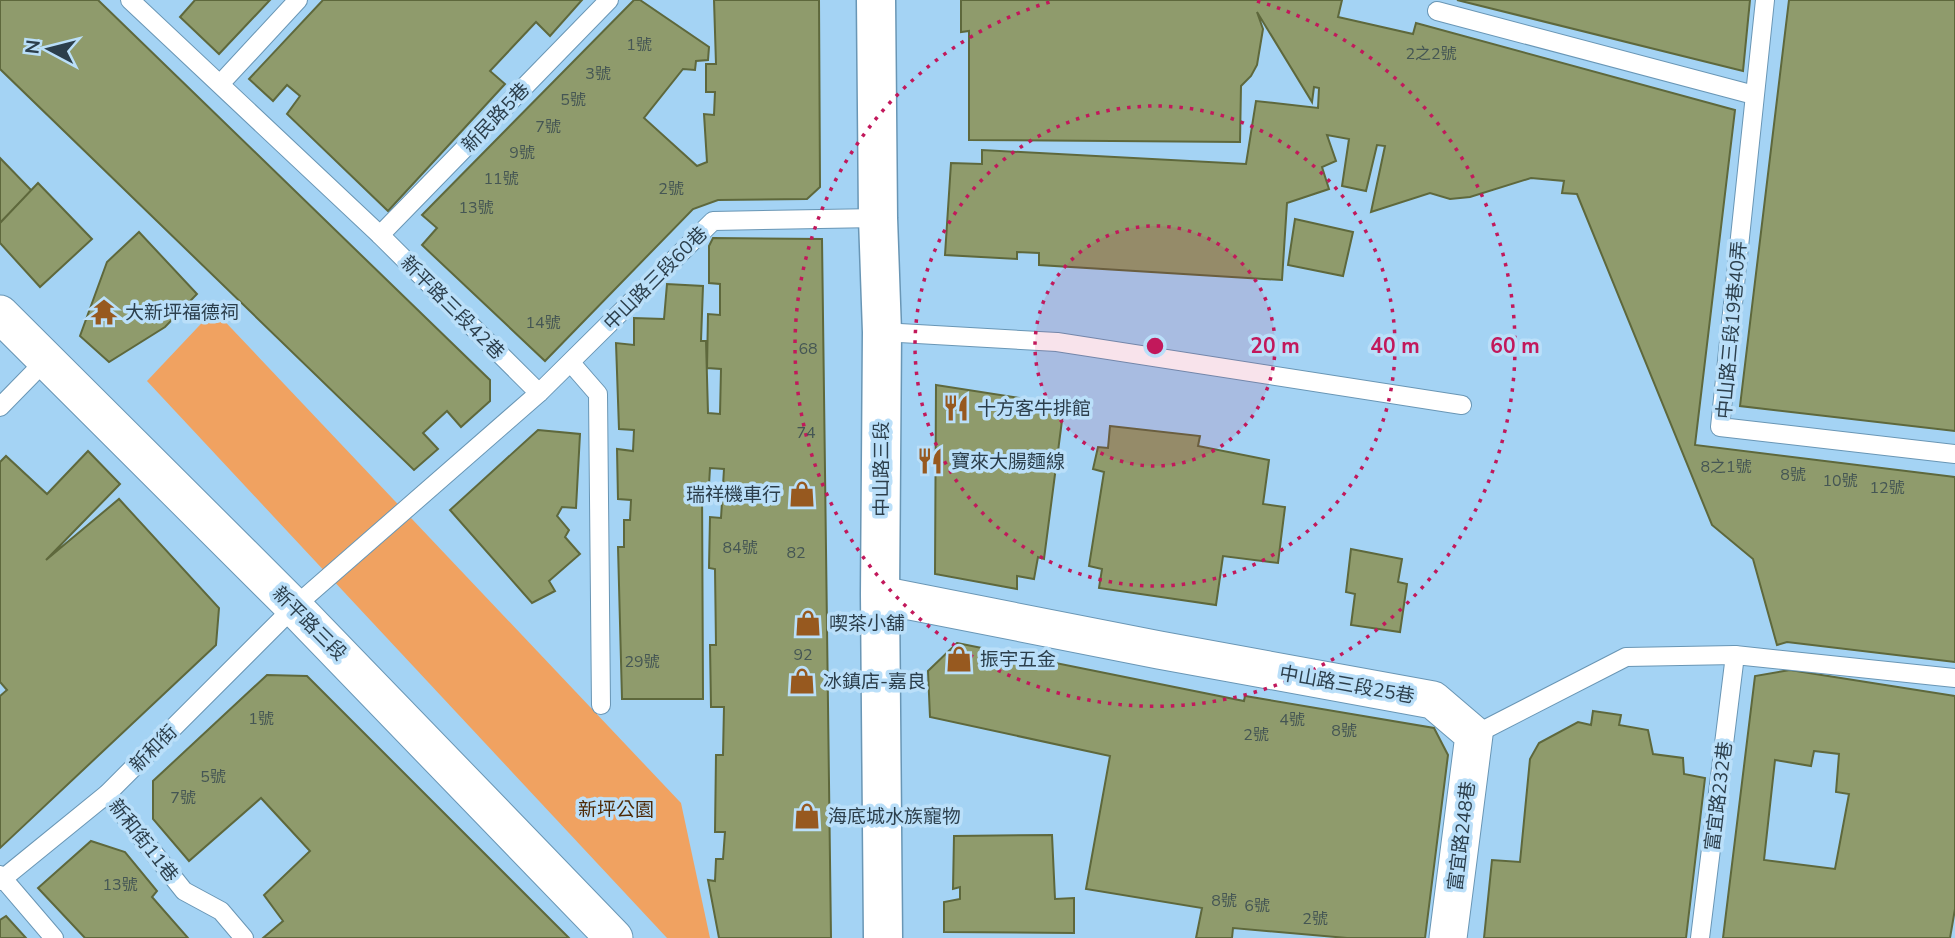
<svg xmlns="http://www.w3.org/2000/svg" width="1955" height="938" font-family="'Nunito Sans','Noto Sans TC',sans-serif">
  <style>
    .green { fill: #f0a261 }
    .building { fill: #8f9b6c; stroke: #5e683c; stroke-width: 2; fill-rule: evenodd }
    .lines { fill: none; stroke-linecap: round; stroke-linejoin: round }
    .service-casing { stroke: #6996b5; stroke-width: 20 }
    .minor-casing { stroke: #6996b5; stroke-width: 39 }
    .tertiary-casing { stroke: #6996b5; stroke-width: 41 }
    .service { stroke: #fff; stroke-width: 18 }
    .minor { stroke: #fff; stroke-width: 37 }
    .tertiary { stroke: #fff; stroke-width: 38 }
    .ring { fill: none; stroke: #c2185b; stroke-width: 3.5; stroke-dasharray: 3.5 7 }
    .labels { text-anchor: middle; stroke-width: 7; stroke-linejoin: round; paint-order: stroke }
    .number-label { font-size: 16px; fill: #455654 }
    .street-label { font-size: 19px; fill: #2c3f4c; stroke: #badff9 }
    .poi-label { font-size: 19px; fill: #2c3f4c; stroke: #badff9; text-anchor: start }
    .park-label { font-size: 19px; fill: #4e2a07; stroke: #badff9 }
    .centre { fill: #c2185b; stroke: #badff9; stroke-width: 3.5 }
    .ring-label { font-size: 21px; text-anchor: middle; font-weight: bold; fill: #c2185b; stroke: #badff9; stroke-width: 7; stroke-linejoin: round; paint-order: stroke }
  </style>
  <rect width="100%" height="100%" fill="#a4d3f4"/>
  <!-- green -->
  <polygon class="green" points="214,310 681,803 710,938 667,938 147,381"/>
  <!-- building -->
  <g class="building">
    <polygon points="0,0 98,0 490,380 490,401 461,427 447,411 423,433 438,449 414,470 0,69"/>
    <polygon points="195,0 270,0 219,54 180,17"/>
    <polygon points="323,0 582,0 550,36 536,22 490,71 505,84 388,211 287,114 300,96 287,85 273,101 249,79"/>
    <polygon points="634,0 640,0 709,47 708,60 696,61 695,70 683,69 644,118 697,166 707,162 704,114 714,115 715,92 706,92 706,64 716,64 714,0 819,0 820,187 807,199 718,200 693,209 545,361 422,245 437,228 422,215"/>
    <polygon points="961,0 1342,0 1338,17 1413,34 1416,23 1735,110 1695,445 1955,477 1955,662 1787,642 1777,645 1753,559 1712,525 1577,194 1562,193 1564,181 1531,178 1470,197 1450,199 1430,193 1371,212 1385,146 1377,145 1366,191 1342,186 1349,139 1327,135 1336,161 1322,167 1329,189 1287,203 1282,280 1039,265 1039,253 1017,252 1017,259 945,255 951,163 982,164 982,150 1246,164 1256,101 1318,108 1319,88 1314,87 1312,102 1257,12 1263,29 1257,65 1251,76 1241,86 1240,142 969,140 969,31 961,32"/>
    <polygon points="1457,0 1750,0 1743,71"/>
    <polygon points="1789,0 1955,0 1955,431 1740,406"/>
    <polygon points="0,158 32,191 0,223"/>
    <polygon points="38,183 92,239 40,287 0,243 0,223"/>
    <polygon points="1295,219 1353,232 1343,276 1288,265"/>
    <polygon points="139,232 197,294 165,327 109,362 80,336 107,262"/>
    <polygon points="713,238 822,239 831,938 719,938 708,880 715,881 716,859 723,859 725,832 715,832 716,755 723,755 724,707 711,707 710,645 716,645 715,569 709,568 710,517 721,518 724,469 710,468 709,485 702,484 703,699 622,699 618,547 624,547 624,520 630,520 631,500 618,499 617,449 633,451 634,430 619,429 616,343 634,345 634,318 664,319 667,284 703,286 701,341 706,341 708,413 720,414 721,369 707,368 708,314 720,315 720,284 709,283 709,246"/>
    <polygon points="936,385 1064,405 1044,559 1038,557 1034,579 1017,576 1017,589 935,574"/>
    <polygon points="1110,426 1200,436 1198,446 1269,460 1263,504 1285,507 1278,563 1223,556 1216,605 1099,588 1102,569 1089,566 1104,472 1093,469 1098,447 1108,448"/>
    <polygon points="538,430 580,434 576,508 562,507 557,516 569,530 565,537 580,554 549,581 555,591 532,603 450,510"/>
    <polygon points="88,451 120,484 46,560 119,499 219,608 216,645 0,848 0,696 7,690 0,682 0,462 6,456 47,494"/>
    <polygon points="1351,549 1402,559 1398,582 1407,584 1400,632 1351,625 1355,594 1346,592"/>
    <polygon points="957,643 1244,701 1245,696 1434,728 1448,755 1425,938 1347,938 1233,928 1232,938 1196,938 1202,908 1086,889 1110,756 930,717 928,671"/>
    <path d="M1790,670l165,26v213l-5,29h-227l32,-262zM1814,751l25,3 -3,38 13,2 -14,75 -71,-9 11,-100 36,6z"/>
    <polygon points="267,675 307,676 569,938 263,938 283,921 264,895 310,851 261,798 189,861 153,819 153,781"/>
    <polygon points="1593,711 1621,715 1619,725 1648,730 1653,754 1683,758 1684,774 1705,778 1686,938 1484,938 1492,860 1520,862 1530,759 1539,743 1578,722 1591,725"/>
    <polygon points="1052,835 1055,899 1074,898 1074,933 944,932 944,902 960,899 960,887 953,889 954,836"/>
    <polygon points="91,841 125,852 157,891 152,897 188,938 85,938 38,888"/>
    <polygon points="6,916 26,938 0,938 0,920"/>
  </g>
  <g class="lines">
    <!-- service casing -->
    <g class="service-casing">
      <g id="service">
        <polyline points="130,0 380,235 539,393"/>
        <polyline points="1765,0 1720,427 1955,454"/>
        <polyline points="1437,11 1754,95"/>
        <polyline points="221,83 298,0"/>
        <polyline points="380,235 609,0"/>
        <polyline points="882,332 1057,342 1462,405"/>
        <polyline points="571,363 598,394 601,705"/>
        <polyline points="0,407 46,360"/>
        <polyline points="1474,735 1626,657 1735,655 1955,678"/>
        <polyline points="107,794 184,891 221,911 244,938"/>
        <polyline points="0,875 54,938"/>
        <polyline points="0,881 107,794 294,607 539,393 713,221 878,218"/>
        <polyline points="1700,938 1735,655"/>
      </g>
    </g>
    <!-- minor casing -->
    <g class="minor-casing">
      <g id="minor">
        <polyline points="0,314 294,607 614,938"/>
        <polyline points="880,595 1159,650 1433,700 1474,735 1448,938"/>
      </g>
    </g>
    <!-- tertiary casing -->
    <g class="tertiary-casing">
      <polyline id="tertiary" points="876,0 878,218 882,332 880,595 883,938"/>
    </g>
    <!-- service -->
    <use href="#service" class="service"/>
    <!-- minor -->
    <use href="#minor" class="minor"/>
    <!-- tertiary -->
    <use href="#tertiary" class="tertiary"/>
  </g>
  <!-- distance rings -->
  <circle cx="1155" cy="346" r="120" fill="#c2185b" fill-opacity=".12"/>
  <g class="ring">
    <circle cx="1155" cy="346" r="120"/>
    <circle cx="1155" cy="346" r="240"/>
    <path d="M1257 1A360 360 0 1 1 1053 1"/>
  </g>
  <!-- icons -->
  <defs>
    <g id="temple-bare" transform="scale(2.1)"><path d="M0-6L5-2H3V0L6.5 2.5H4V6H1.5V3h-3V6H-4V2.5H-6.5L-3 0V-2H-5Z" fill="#97591f" stroke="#badff9" stroke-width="2.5" paint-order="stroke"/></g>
    <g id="restaurant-bare" transform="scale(2.1)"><path d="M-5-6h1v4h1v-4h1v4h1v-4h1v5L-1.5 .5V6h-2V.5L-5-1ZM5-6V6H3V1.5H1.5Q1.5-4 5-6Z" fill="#97591f" stroke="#badff9" stroke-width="2.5" paint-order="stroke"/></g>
    <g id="shop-bare" transform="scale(2.1)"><path d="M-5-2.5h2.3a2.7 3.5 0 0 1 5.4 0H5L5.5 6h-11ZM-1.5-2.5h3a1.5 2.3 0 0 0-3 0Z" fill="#97591f" stroke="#badff9" stroke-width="2.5" paint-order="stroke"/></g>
  </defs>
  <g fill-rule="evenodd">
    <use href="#temple-bare" x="104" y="312"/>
    <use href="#restaurant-bare" x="956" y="408"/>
    <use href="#restaurant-bare" x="930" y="461"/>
    <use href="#shop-bare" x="802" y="494"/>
    <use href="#shop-bare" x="808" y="623"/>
    <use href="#shop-bare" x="959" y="659"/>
    <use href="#shop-bare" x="802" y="681"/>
    <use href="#shop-bare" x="807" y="816"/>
  </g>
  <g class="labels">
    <!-- number labels -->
    <g class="number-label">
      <text x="639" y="50">1號</text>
      <text x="1431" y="59">2之2號</text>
      <text x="598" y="79">3號</text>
      <text x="573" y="105">5號</text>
      <text x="548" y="132">7號</text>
      <text x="522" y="158">9號</text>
      <text x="501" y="184">11號</text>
      <text x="671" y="194">2號</text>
      <text x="476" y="213">13號</text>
      <text x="543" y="328">14號</text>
      <text x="808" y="354">68</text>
      <text x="806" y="438">74</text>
      <text x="1726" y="472">8之1號</text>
      <text x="1793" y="480">8號</text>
      <text x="1840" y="486">10號</text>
      <text x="1887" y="493">12號</text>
      <text x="740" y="553">84號</text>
      <text x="796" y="558">82</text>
      <text x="803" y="660">92</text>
      <text x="642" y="667">29號</text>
      <text x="261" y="724">1號</text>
      <text x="1292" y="725">4號</text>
      <text x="1344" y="736">8號</text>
      <text x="1256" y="740">2號</text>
      <text x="213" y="782">5號</text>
      <text x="183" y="803">7號</text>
      <text x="120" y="890">13號</text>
      <text x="1224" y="906">8號</text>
      <text x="1257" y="911">6號</text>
      <text x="1315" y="924">2號</text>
    </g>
    <!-- street labels -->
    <g class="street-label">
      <text transform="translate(495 117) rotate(-46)" y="7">新民路5巷</text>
      <text transform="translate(655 278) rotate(-45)" y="7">中山路三段60巷</text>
      <text transform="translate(453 307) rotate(45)" y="7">新平路三段42巷</text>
      <text transform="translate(1731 330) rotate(-85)" y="7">中山路三段19巷40弄</text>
      <text transform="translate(881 469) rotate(-90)" y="7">中山路三段</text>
      <text transform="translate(310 623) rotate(45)" y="7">新平路三段</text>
      <text transform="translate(1347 684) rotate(10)" y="7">中山路三段25巷</text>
      <text transform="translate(153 748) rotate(-45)" y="7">新和街</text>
      <text transform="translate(1718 796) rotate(-83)" y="7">富宜路232巷</text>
      <text transform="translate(1461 836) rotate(-83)" y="7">富宜路248巷</text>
      <text transform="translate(144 840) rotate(52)" y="7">新和街11巷</text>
    </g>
    <!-- poi labels -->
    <g class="poi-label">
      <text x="125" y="319">大新坪福德祠</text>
      <text x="977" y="415">十方客牛排館</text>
      <text x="951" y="468">寶來大腸麵線</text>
      <text x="781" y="501" text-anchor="end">瑞祥機車行</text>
      <text x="829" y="630">喫茶小舖</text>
      <text x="980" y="666">振宇五金</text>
      <text x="823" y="688">冰鎮店-嘉良</text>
      <text x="828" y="823">海底城水族寵物</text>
    </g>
    <!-- park labels -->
    <g class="park-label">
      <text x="616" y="816">新坪公園</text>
    </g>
  </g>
  <circle cx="1155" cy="346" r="10" class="centre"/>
  <g class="ring-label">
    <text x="1275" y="353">20 m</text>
    <text x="1395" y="353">40 m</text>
    <text x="1515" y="353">60 m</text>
  </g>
  <!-- north arrow -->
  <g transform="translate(49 49) rotate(277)" stroke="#badff9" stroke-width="5" paint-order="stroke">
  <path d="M0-5L12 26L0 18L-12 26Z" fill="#2c3f4c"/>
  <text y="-10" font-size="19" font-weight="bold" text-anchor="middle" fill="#2c3f4c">N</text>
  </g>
</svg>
